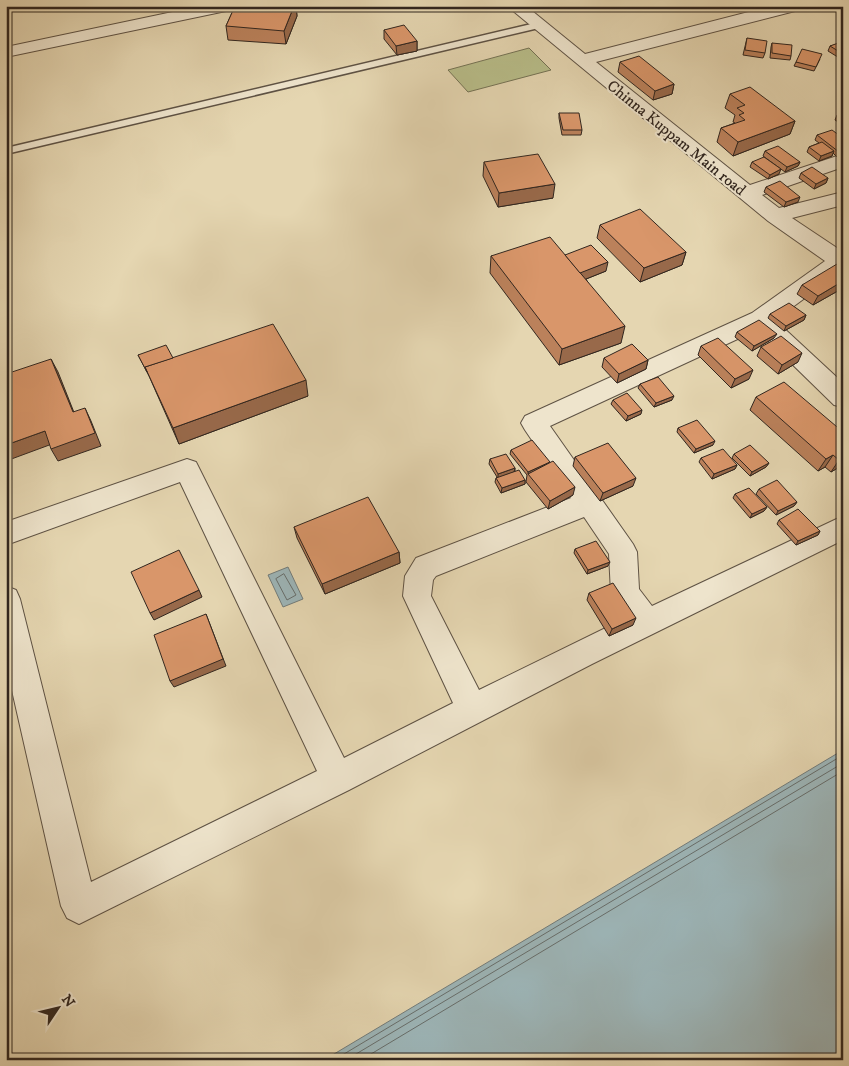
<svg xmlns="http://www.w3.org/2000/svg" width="849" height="1066" font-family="'IM FELL DW Pica',serif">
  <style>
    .green { fill: #b8bd89; stroke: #747254 }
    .water { fill: #9db6b9; stroke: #727c7b }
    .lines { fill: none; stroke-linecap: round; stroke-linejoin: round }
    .shore { stroke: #676e6c; stroke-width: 1 }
    .lane-casing { stroke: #5e5244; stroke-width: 3 }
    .street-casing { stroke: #5e5244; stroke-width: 2 }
    .lane { fill: #eee4cc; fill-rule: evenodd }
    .street { fill: #eee4cc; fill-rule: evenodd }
    .wall { fill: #bb815b; stroke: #31261f }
    .shaded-wall { fill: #98694a; stroke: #31261f }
    .building { fill: #d9966a; stroke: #31261f }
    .labels { text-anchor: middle; stroke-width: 4; stroke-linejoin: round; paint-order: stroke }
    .far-street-label { font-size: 16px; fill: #31261f; stroke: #eee4cc }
  </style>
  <rect width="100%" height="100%" fill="#e5d6b1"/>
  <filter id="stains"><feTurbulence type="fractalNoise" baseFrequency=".004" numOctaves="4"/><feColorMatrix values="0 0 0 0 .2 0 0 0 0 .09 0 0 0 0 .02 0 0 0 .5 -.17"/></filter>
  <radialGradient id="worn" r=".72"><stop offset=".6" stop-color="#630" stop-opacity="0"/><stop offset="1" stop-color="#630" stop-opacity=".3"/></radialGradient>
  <!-- green -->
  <polygon class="green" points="529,48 551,70 468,92 448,70"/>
  <!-- water -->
  <g class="water">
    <polygon points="288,567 303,599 283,607 268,575"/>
    <polygon points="843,750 843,1060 324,1060"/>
  </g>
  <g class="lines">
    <!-- shore -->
    <g class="shore">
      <polygon points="284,574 296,595 287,600 276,579"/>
      <polyline points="334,1060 843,755"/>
      <polyline points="346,1060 843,763"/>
      <polyline points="361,1060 843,771"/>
    </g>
    <!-- lane casing -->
    <g class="lane-casing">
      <polygon id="lane" points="540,22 543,23 543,27 6,154 6,148"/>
    </g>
    <!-- street casing -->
    <g class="street-casing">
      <g id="street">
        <polygon points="201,6 234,6 232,10 226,11 6,57 6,47"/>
        <path d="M507,6h19l59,48 187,-48h29l-2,4 -203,52 154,123 93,-31v13l-81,28 17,13 64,-16v13l-51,13 51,34v18l-68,50 68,63v24l-9,-2 -77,-75 -207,96 83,118 4,8 2,37 13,17 191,-90v24l-251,124 -243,126 -258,128 -12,6 -12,-6 -6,-12 -55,-242v-78l10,4 4,9 71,283 226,-111 -137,-289 -174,63v-23l181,-63 9,3 148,296 109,-55 -50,-107 2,-20 11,-18 155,-60 -46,-68 -4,-7 4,-7 227,-103 73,-52 -57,-40zM584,517l25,37 2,39 15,25 -147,72 -48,-94 2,-16 3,-4z"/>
      </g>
    </g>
    <!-- lane -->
    <use href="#lane" class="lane"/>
    <!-- street -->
    <use href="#street" class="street"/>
  </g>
  <!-- wall -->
  <g class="wall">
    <polygon points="235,6 296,6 297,16 286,44 228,40 226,26"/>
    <polygon points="384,30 417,41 417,51 397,55 384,39"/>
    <polygon points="747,38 765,53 763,58 743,55"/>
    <polygon points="772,43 791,56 790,60 770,58 771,47"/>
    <polygon points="843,43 843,58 841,59 828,51 830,46"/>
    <polygon points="820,59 814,71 794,66 796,62"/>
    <polygon points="620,62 674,84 672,94 653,100 618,72"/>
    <polygon points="730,94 795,121 790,134 733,156 717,142 721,128 735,123 733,122 735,115 725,108"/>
    <polygon points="559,113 582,130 581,135 562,135 559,118"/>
    <polygon points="843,113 843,125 835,120 837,115"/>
    <polygon points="817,135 843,138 843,154 837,157 833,153 832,156 819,161 807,152 809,147 819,143 815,140"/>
    <polygon points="765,151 800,162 798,166 785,172 763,156"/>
    <polygon points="843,161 843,170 838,167 840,162"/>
    <polygon points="484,162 553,198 498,207 483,176"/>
    <polygon points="752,162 779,174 768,179 750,167"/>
    <polygon points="801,173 828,178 826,183 814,189 799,178"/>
    <polygon points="766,187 798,202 784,207 764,192"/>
    <polygon points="843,217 843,225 840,223"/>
    <polygon points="600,225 686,252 682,265 640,282 597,238"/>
    <polygon points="565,255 606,271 586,279 621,343 559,365 490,273 491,256"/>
    <polygon points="843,268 843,288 813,305 797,294 802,285"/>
    <polygon points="770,314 806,315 804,320 784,331 768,318"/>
    <polygon points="737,332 774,338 752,351 735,337"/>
    <polygon points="701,346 749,379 731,388 698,355"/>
    <polygon points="761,347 798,362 778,374 757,356"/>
    <polygon points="138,355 173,358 308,396 179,444 149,376"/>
    <polygon points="604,358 648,360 646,369 617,383 602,367"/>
    <polygon points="640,384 672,400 654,407 638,388"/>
    <polygon points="756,397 843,432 843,463 841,466 831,472 825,467 818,471 750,410"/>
    <polygon points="613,400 641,414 626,421 611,404"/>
    <polygon points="678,428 713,445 694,453 677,432"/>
    <polygon points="511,450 549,463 573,495 548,509 526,482 527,475 510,454"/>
    <polygon points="734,454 769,463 766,467 750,476 732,458"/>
    <polygon points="575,457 633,486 600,501 573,466"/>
    <polygon points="701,458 737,465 735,469 712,479 699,462"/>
    <polygon points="490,459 515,468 515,471 525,480 525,484 501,493 495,482 496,478 497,477 489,464"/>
    <polygon points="759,489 797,502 794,506 776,515 756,494"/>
    <polygon points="735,494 767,507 764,511 750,518 733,498"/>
    <polygon points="779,520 820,531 818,535 796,545 777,524"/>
    <polygon points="294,527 399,552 400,563 325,594 297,538"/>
    <polygon points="575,549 608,566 587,574 574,553"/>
    <polygon points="589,593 633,625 609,636 587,600"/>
  </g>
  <!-- shaded-wall -->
  <g class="shaded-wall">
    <polygon points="294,6 296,6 297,16 286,44 284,31"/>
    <polygon points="417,41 417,51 397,55 396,46"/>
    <polygon points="674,84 672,94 653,100 655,91"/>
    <polygon points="795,121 790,134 733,156 738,142"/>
    <polygon points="843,150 843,154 837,157 839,152"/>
    <polygon points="834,151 832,156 819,161 821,156"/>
    <polygon points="800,162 798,166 785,172 787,167"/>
    <polygon points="781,169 779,174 768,179 770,175"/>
    <polygon points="828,178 826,183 814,189 816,184"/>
    <polygon points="555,184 553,198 498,207 499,193"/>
    <polygon points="800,197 798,202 784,207 786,202"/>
    <polygon points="686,252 682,265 640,282 644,268"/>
    <polygon points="608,262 606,271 576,283 578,273"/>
    <polygon points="843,281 843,288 813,305 818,296"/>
    <polygon points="806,315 804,320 784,331 786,326"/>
    <polygon points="625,326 621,343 559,365 562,349"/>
    <polygon points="777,334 774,338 752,351 754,346"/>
    <polygon points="802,353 798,362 778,374 782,365"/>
    <polygon points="51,359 58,372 79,425 73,412"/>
    <polygon points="648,360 646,369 617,383 619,374"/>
    <polygon points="753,370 749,379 731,388 735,379"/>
    <polygon points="306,380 308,396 179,444 173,428"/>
    <polygon points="674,396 672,400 654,407 656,403"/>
    <polygon points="85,408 91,421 101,446 58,461 51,449"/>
    <polygon points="642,410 641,414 626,421 628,416"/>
    <polygon points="45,431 52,444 6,461 6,445"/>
    <polygon points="715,441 713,445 694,453 696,449"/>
    <polygon points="833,455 825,467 818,471 826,459"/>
    <polygon points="843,457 843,463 841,466 831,472 839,460"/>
    <polygon points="550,462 549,466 528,474 528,472"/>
    <polygon points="769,463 766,467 750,476 752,472"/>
    <polygon points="737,465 735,469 712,479 714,474"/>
    <polygon points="515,468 514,472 498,478 498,474"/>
    <polygon points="636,478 633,486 600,501 603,493"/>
    <polygon points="525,480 525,484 501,493 502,488"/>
    <polygon points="575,487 573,495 548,509 550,501"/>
    <polygon points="797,502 794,506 776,515 778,511"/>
    <polygon points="767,507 764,511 750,518 752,514"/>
    <polygon points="820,531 818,535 796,545 798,541"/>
    <polygon points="399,552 400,563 325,594 322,584"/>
    <polygon points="610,562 608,566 587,574 588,570"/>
    <polygon points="199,590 202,597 154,620 150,613"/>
    <polygon points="206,614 226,666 174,687 170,681"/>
    <polygon points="636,618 633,625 609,636 612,629"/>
  </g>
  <!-- building -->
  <g class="building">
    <polygon points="235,6 294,6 284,31 226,26"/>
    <polygon points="404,25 417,41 396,46 384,30"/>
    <polygon points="747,38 767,41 765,53 745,50"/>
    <polygon points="841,42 843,43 843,54 830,46"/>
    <polygon points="772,43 792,45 791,56 772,53"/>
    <polygon points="802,49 822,54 816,67 796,62"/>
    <polygon points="639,56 674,84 655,91 620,62"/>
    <polygon points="750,87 795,121 738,142 721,128 745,120 739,115 744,113 737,108 745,105 730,94"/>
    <polygon points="559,113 579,113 582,130 563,130"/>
    <polygon points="843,113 843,119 837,115"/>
    <polygon points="832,130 843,138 843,150 839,152 817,135"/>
    <polygon points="822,142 834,151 821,156 809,147"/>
    <polygon points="778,146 800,162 787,167 765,151"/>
    <polygon points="538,154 555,184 499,193 484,162"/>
    <polygon points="764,157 781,169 770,175 752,162"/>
    <polygon points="812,167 828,178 816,184 801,173"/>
    <polygon points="780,181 800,197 786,202 766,187"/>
    <polygon points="640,209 686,252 644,268 600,225"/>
    <polygon points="550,237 625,326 562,349 491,256"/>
    <polygon points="591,245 608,262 580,273 565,255"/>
    <polygon points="837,264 843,268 843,281 818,296 802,285"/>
    <polygon points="789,303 806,315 786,326 770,314"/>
    <polygon points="759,320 777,334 754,346 737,332"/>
    <polygon points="273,324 306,380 173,428 145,367"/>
    <polygon points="781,336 802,353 782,365 761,347"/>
    <polygon points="718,338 753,370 735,379 701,346"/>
    <polygon points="632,344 648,360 619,374 604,358"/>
    <polygon points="166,345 173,358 145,367 147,372 138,355"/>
    <polygon points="51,359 73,412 85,408 95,433 51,449 45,431 6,445 6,374"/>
    <polygon points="658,377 674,396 656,403 640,384"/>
    <polygon points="784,382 843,432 843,457 839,460 833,455 826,459 756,397"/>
    <polygon points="627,393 642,410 628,416 613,400"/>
    <polygon points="697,420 715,441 696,449 678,428"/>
    <polygon points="532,440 550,462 528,472 511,450"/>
    <polygon points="608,443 636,478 603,493 575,457"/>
    <polygon points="750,445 769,463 752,472 734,454"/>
    <polygon points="723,449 737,465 714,474 701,458"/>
    <polygon points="506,454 515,468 498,474 490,459"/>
    <polygon points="553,461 575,487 550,501 528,474"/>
    <polygon points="519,470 525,480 502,488 496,478"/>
    <polygon points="777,480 797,502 778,511 759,489"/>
    <polygon points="749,488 767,507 752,514 735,494"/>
    <polygon points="368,497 399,552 322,584 294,527"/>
    <polygon points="798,509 820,531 798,541 779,520"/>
    <polygon points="596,541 610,562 588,570 575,549"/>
    <polygon points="179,550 199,590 150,613 131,572"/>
    <polygon points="613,583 636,618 612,629 589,593"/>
    <polygon points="206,614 223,659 170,681 154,635"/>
  </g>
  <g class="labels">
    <!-- far-street labels -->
    <g class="far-street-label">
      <text transform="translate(677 137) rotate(39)" y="6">Chinna Kuppam Main road</text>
    </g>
  </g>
  <!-- margin -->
  <rect width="849" height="1066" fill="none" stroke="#e5d6b1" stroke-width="25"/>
  <rect x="8" y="8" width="834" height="1051" fill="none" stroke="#31261f" stroke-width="2.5"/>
  <rect x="12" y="12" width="824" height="1041" fill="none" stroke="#31261f"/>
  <!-- north arrow -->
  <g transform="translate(58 1008) rotate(55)" stroke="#eee4cc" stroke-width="4" paint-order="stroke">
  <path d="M0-4L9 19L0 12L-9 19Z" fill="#31261f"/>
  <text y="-8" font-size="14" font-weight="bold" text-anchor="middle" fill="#31261f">N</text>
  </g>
  <rect width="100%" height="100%" filter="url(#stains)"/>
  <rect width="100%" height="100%" fill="url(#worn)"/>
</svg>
